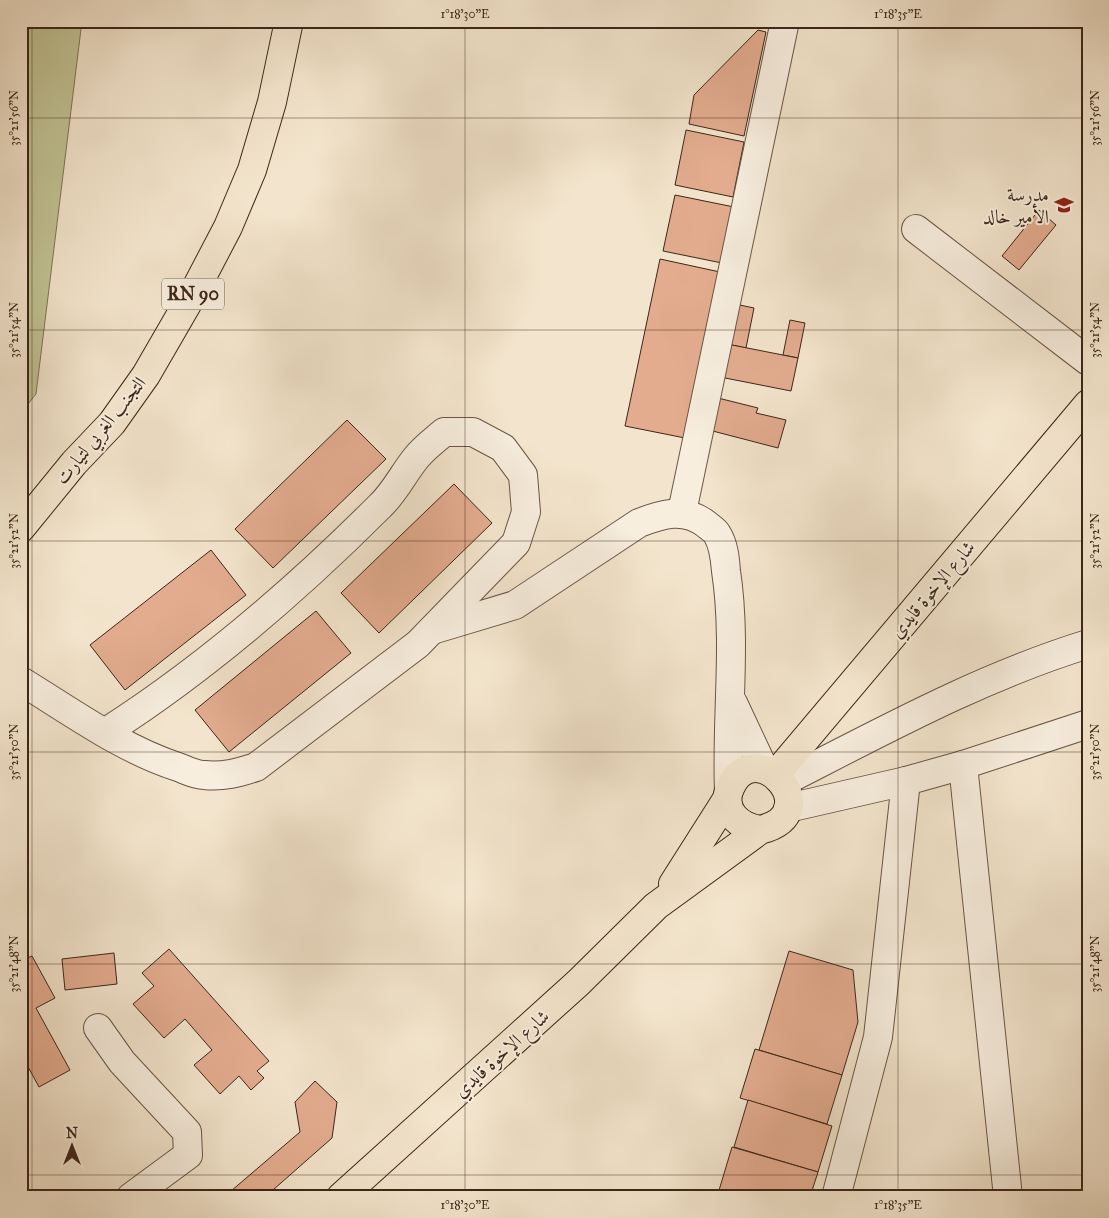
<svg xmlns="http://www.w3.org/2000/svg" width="1109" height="1218" font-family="'IM FELL Great Primer',Amiri,serif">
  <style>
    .green { fill: #c1c394; stroke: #7f7456 }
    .building { fill: #e3ac8f; stroke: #3d2519 }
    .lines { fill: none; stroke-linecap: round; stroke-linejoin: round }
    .minor-casing { stroke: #6a5546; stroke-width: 30 }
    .major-casing { stroke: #3d2519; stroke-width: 30 }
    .highway-casing { stroke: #3d2519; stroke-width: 30 }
    .minor { stroke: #f7eede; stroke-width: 28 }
    .major { stroke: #f3e5cd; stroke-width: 28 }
    .highway { stroke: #f3e5cd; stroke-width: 28 }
    .ticks { fill: none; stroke: #3d2519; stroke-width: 1; stroke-opacity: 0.45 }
    .labels { text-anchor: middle; stroke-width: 4; stroke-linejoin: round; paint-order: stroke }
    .shield { fill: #f7eede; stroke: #756154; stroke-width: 1 }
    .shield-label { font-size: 18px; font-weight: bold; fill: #3d2519 }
    .poi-label { font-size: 19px; fill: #3d2519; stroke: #f7eede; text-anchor: end }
    .street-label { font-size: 19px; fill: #3d2519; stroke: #f7eede }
    .neatline { fill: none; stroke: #3d2519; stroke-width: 2 }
    .ticks-label { font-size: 12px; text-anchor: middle; fill: #3d2519 }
  </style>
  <rect width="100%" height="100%" fill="#f3e5cd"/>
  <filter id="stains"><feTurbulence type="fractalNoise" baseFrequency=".004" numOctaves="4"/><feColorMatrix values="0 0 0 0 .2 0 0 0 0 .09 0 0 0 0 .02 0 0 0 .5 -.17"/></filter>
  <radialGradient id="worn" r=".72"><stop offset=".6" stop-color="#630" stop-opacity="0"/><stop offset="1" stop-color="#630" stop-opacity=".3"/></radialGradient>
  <!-- green -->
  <polygon class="green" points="21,21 82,21 36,394 21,413"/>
  <!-- building -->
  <g class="building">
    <polygon points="758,30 766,32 744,136 689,124 694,95"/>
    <polygon points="686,130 744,142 733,197 675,185"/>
    <polygon points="675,195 734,207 722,263 663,251"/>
    <polygon points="1039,210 1056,225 1019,270 1002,256"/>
    <polygon points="660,259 720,272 685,438 625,426"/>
    <polygon points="735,304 754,308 746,348 727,344"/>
    <polygon points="790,320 805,323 798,358 783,355"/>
    <polygon points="727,344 798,358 791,391 720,377"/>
    <polygon points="714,397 758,408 756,413 786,420 778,448 705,429"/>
    <polygon points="347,420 386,459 273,568 235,529"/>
    <polygon points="454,484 492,523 379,633 341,593"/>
    <polygon points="211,550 246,595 125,690 90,645"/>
    <polygon points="316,611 351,653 229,752 195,710"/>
    <polygon points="169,949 269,1061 257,1071 264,1078 251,1090 239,1076 220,1094 194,1065 212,1050 185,1019 164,1038 133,1004 154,986 142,973"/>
    <polygon points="789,951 853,970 858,1022 842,1075 759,1050"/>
    <polygon points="114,953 117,984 65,990 62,959"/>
    <polygon points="32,956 55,998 36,1008 70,1070 39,1087 21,1054 21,961"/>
    <polygon points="755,1049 842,1075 827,1124 740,1098"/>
    <polygon points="315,1081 337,1102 332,1138 265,1197 224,1197 300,1132 295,1102"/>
    <polygon points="748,1100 832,1126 818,1172 734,1147"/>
    <polygon points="732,1147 818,1172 810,1197 717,1197"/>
  </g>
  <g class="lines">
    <!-- minor casing -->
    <g class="minor-casing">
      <g id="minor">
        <polyline points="916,229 1088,361"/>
        <polyline points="682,512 785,21"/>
        <path d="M432,630l83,-25 124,-82c23,-9 45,-16 67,1 3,3 9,6 11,10 7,11 8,25 9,37 11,72 0,146 3,219"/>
        <path d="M21,681c51,31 101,68 157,86 8,3 17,8 26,8 19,2 34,-2 52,-8l162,-123 98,-101 10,-31 -3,-37 -20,-27 -30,-16h-29c-9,8 -20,16 -28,26 -13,16 -21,34 -36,48 -84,84 -174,162 -274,226"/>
        <polyline points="733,703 764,769"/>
        <polyline points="963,765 1008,1197"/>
        <path d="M783,782c100,-51 198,-105 305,-138"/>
        <polyline points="788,808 906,781 963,765 1088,724"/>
        <polyline points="98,1028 122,1062 187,1132 188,1155 131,1197"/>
        <polyline points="836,1197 878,1037 906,781"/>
      </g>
    </g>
    <!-- major casing -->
    <g class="major-casing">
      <g id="major">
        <polyline points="776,774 1088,404"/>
        <polyline points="673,884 727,799"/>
        <path d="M341,1197l237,-214 78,-77 104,-76c70,-17 -5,-99 -30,-42 -10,23 10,39 30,42"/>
      </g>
    </g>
    <!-- highway casing -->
    <g class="highway-casing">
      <polyline id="highway" points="21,528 74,463 112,423 146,375 194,292 228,227 252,170 272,102 289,21"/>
    </g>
    <!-- minor -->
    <use href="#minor" class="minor"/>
    <!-- major -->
    <use href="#major" class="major"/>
    <!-- highway -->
    <use href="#highway" class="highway"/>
  </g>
  <!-- ticks -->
  <path class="ticks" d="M32,21v1176M465,21v1176M898,21v1176M21,118h1067M21,330h1067M21,541h1067M21,752h1067M21,964h1067M21,1175h1067"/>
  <!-- icons -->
  <defs>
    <g id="school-bare" transform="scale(1.5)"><path d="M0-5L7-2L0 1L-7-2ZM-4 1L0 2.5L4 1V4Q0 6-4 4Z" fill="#8f2418" stroke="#f7eede" stroke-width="2.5" paint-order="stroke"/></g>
  </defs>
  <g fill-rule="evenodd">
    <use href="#school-bare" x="1064" y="205"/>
  </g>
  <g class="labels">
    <!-- shield labels -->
    <rect class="shield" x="162" y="278.5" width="62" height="31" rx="4"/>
    <g class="shield-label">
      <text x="193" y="300">RN 90</text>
    </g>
    <!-- poi labels -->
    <g class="poi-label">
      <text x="1049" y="201">مدرسة<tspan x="1049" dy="22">الأمير خالد</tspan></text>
    </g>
    <!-- street labels -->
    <g class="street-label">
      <text transform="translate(100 430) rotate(-51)" y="7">التجنب الغربي لتيارت</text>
      <text transform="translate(932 589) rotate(-50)" y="7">شارع الإخوة قايدي</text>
      <text transform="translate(501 1053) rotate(-42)" y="7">شارع الإخوة قايدي</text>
    </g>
  </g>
  <!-- margin -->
  <rect width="1109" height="1218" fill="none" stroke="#f3e5cd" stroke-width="55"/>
  <!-- north arrow -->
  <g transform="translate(72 1146)" stroke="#f7eede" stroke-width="4" paint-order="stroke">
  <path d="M0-4L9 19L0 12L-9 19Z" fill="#3d2519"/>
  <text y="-8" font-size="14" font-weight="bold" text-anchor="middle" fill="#3d2519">N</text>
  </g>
  <rect x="28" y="28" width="1054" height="1162" class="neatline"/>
  <g class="ticks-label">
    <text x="465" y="18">1°18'30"E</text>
    <text x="898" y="18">1°18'35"E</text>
    <text transform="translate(14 118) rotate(-90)" y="4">35°21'56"N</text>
    <text transform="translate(1095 118) rotate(-90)" y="4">35°21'56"N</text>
    <text transform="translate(14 330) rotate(-90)" y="4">35°21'54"N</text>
    <text transform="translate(1095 330) rotate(-90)" y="4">35°21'54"N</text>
    <text transform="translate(14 541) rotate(-90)" y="4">35°21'52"N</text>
    <text transform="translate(1095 541) rotate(-90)" y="4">35°21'52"N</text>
    <text transform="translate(14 752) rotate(-90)" y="4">35°21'50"N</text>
    <text transform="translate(1095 752) rotate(-90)" y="4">35°21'50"N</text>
    <text transform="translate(14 964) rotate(-90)" y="4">35°21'48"N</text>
    <text transform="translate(1095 964) rotate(-90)" y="4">35°21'48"N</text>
    <text x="465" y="1209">1°18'30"E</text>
    <text x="898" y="1209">1°18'35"E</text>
  </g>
  <rect width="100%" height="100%" filter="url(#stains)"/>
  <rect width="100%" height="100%" fill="url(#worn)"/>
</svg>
